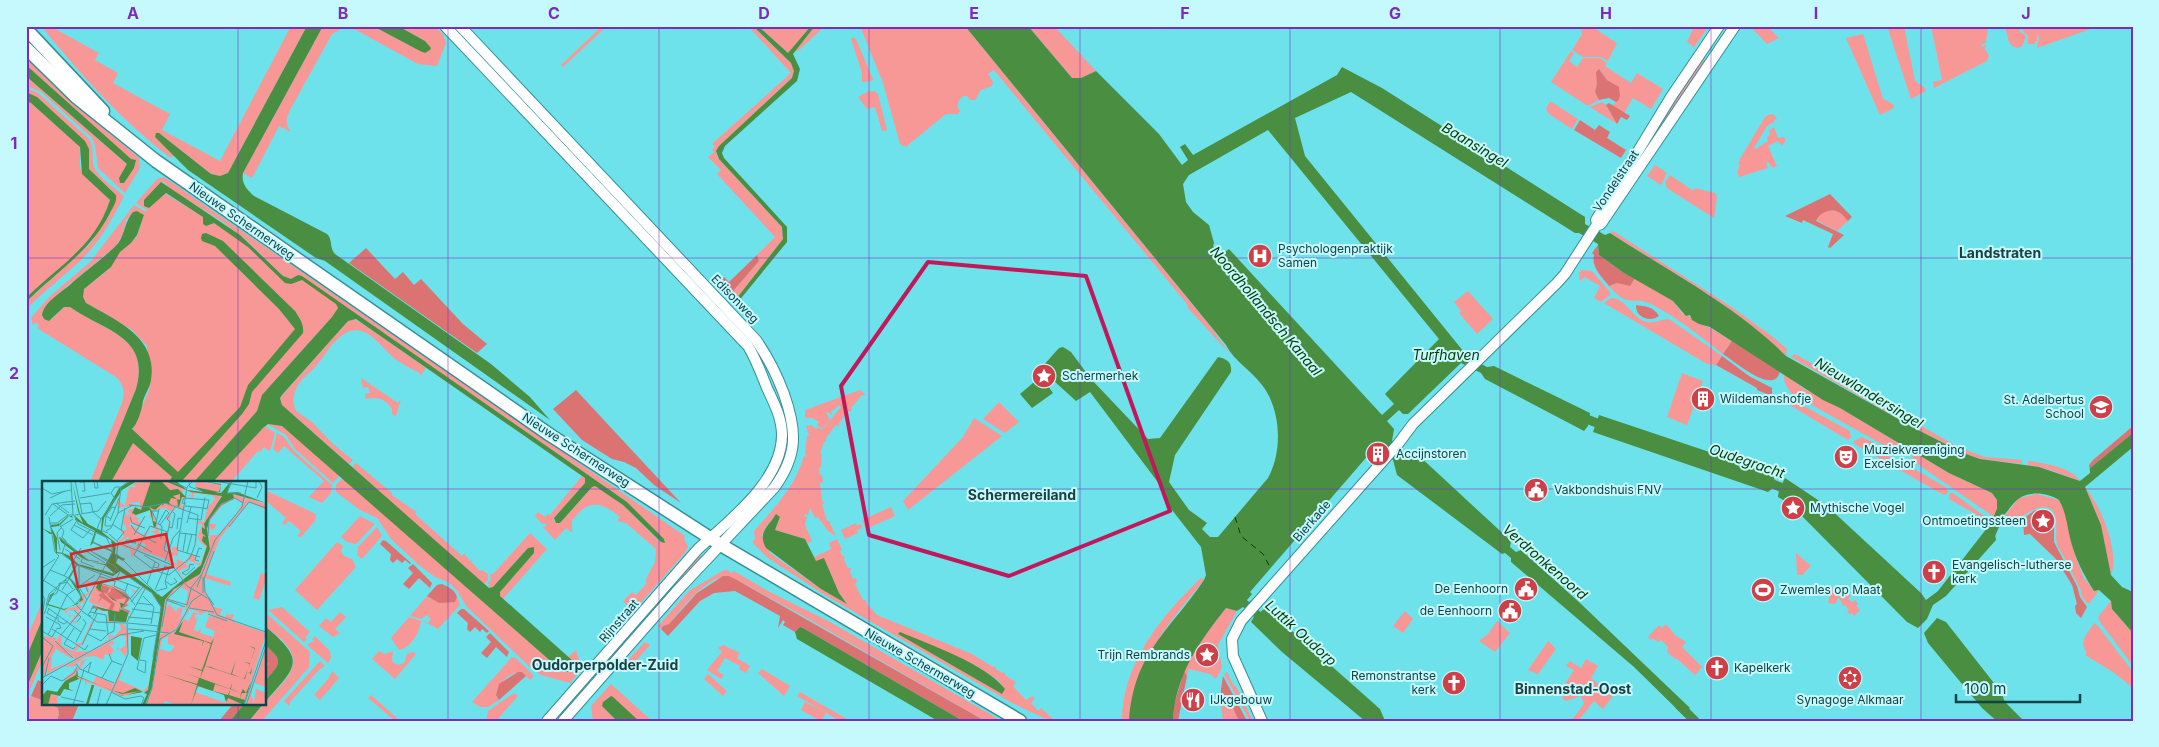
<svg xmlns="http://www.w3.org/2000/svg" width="2159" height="747" font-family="Inter,sans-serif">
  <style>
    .green { fill: #f89896; fill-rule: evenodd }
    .forest { fill: #dc7373 }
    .water { fill: #4a8e41; fill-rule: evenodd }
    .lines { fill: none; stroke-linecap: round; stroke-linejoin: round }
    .canal { stroke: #4a8e41; stroke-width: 9 }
    .ferry { stroke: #073902; stroke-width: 1; stroke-dasharray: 6 5; stroke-linecap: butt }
    .minor-casing { stroke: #358f96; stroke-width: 12 }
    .major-casing { stroke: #358f96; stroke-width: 15 }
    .minor { stroke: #fff; stroke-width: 10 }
    .major { stroke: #fff; stroke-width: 12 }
    .marked { fill: none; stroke: #c2185b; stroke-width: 4; stroke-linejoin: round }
    .grid { fill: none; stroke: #7b2cbf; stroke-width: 1; stroke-opacity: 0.55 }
    .labels { text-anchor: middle; stroke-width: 4; stroke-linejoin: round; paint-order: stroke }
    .street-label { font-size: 12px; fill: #0f4347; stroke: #c5f9fd }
    .poi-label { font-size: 12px; fill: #0f4347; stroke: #c5f9fd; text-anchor: start }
    .water-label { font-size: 14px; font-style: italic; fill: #073902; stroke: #c5f9fd }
    .neighbourhood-label { font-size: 14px; font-weight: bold; fill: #1b4042; stroke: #c5f9fd }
    .inset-river { fill: none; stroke: #4a8e41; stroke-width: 2.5 }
    .inset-road { fill: none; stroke: #48a2a9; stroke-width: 1 }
    .view { fill: #d62828; fill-opacity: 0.15; stroke: #d62828; stroke-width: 2.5 }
    .inset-edge { fill: none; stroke: #0f4347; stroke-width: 2.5 }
    .neatline { fill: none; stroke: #7b2cbf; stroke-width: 2 }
    .grid-label { font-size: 16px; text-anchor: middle; font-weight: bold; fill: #7b2cbf }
  </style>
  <rect width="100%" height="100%" fill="#6ee2ea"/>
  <!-- green -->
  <g class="green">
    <path d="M50,26l49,27 -4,7 23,13 -5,10 57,31 -8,16 58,31 71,-135h16l-79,147 -8,3 -9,-2 -52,-41 -4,4 19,18 -3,3c-49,-37 -90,-83 -129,-131z"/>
    <path d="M323,26h50l52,27v-12l-27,-15h36l9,8 3,9 -9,23 -19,-2 -62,-34 -13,-2 -11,6 -42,76c-4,9 -5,14 1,22l-12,-6 -27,52 -9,-5z"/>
    <polygon points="602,26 607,26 563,67 561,65"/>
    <polygon points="748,26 753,26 791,63 795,71 792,78 719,146 716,153 719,159 782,227 783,239 737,298 752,313 748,317 728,297 759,261 757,255 775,237 717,174 721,170 708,157 714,152 712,150 715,146 712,144 791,73"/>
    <polygon points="758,26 811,26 788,53"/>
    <polygon points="815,26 825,26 797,52 796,50"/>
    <polygon points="860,26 965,26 1211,327 1230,354 1188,308 1187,304 994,70 988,74 993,82 992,86 981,90 975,100 970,100 967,96 963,96 958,101 959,102 957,106 960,111 958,114 946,114 908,145 906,147 900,144 883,83"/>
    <polygon points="1028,26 1054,26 1096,71 1081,78 1072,78"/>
    <polygon points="1584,26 1591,26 1617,43 1608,61 1601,57 1583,57 1572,50 1582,34 1581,31"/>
    <polygon points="1709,26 1694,47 1687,42 1694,27"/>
    <polygon points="1750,26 1758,26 1763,29 1770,29 1779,38 1767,44"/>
    <polygon points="1904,26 1915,81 1924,87 1926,91 1911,99 1888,29"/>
    <polygon points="1931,26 1988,26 1986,43 1981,44 1982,47 1986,44 1985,49 1989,56 1987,61 1934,88 1933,82 1942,80"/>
    <path d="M2004,26h16v6l4,2 2,3 -4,9 -4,2c-12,-2 -9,-13 -14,-22z"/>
    <polygon points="2022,26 2099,26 2037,48 2039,39 2037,30 2037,41 2035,41 2035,44 2028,44 2028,36 2022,30"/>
    <polygon points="1863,34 1883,99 1893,104 1894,108 1880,115 1846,38"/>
    <polygon points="853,37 856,39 873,79 872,81 862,82 862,73 851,39"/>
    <polygon points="1571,51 1574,53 1569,61 1577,67 1583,58 1600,58 1607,63 1605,66 1631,83 1637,73 1663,89 1651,109 1633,98 1624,113 1613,106 1620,96 1620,90 1607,80 1600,70 1597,70 1597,84 1595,92 1599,100 1588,106 1551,82"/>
    <polygon points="26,57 88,115 139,158 140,168 125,193 98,168 95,146 92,138 40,91 26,86 26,76 127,164 119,178 122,184 134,168 135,160 131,160 26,65"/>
    <polygon points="1700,57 1707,62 1660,135 1653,131"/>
    <path d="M26,88l12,5 51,46c6,9 2,18 5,28 5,11 21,21 30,29 -11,22 -23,44 -40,61 -19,19 -40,33 -58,53v-8l63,-57 19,-27 8,-23 -27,-26v-20l-63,-57z"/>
    <polygon points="869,91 874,91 878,94 887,130 882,131 875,107 867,109 858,97"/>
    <path d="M26,101l5,2 48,42 1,3v20l30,32c-3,7 -5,15 -9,22 -14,32 -51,52 -75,76z"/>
    <polygon points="1550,101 1578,119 1572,129 1549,114 1546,109"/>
    <polygon points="1602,102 1606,105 1617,124 1590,107"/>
    <polygon points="1770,114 1774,115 1777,119 1774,120 1774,122 1767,126 1754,148 1757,149 1760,146 1768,141 1767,137 1770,135 1769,131 1774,127 1778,138 1784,137 1786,140 1782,146 1778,141 1768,146 1777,166 1773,168 1768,162 1766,163 1768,168 1739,177 1737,172 1740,165 1738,164 1740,159 1765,117"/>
    <polygon points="1655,165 1667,173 1661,185 1647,176"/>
    <polygon points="1670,175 1692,190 1694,190 1695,188 1715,193 1717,197 1714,218 1667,188 1665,182"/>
    <path d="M164,177l521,359 -1,2 4,9 -3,6 -48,54 -7,1 -7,-7 9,-9 4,3 11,-12 -2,-2 10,-19 1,-13 -30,-26 -9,-2 3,-4c-19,-16 -33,-18 -48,4v12l-6,-5 -11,12 -12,-13 4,-1 -2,-3 -3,1 -7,-8 3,-4 7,5 3,-3 2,1 32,-39 3,2v5l-31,35v3l6,2 32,-36 3,-1 28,19 37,37 5,-1 -1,-2 -37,-37 -288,-200 -2,9 -5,6 -70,78 -5,16 -63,71h-13l-32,-27 24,22 -4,5h-58l38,-92 -2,-44 -15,-16 -46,-27c-4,-4 -4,-9 -2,-14l24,-19 12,-18 11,-9 6,-7 7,-21 -7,-4 -4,1 -7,8 -3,14 -7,12 -57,47 -17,19 9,8 13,-13h6c34,24 81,29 66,82l-38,93h-8l32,-79c3,-11 2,-18 -6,-26l-79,-49 2,-3 -3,-2 -3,2 -2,-7 19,-22 40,-34 44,-57 12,7 1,-2 -11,-7 21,-24zM161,182h3l6,7 53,33 23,18 37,36 8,3 11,-3 14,11 -15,-10 -13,5 -45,-41 -79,-48 -21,10z"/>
    <polygon points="1824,210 1842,212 1848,221 1837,231 1816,220 1815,217"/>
    <path d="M1613,231l120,77 40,29 14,12 -1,7c-47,-48 -119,-86 -176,-123z"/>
    <polygon points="1581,270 1592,271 1610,292 1610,295 1601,302 1594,298 1600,286 1585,277 1580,281 1579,273"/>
    <path d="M1635,278l38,23 10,13c9,2 9,6 17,9 11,5 21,11 32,18l-9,13c-22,-17 -45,-36 -70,-49 -21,-11 -22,6 -44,-19l8,-3 13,2z"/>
    <polygon points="1468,291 1493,319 1477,334 1459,313 1461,311 1454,302"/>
    <path d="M1611,298c15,0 21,20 35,24 8,2 15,-3 23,-3l53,37 -6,9 -9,-1 -103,-61z"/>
    <path d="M353,319l10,5 63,44 -6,8v-3c-9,-4 -18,-9 -26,-15 -16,-14 -31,-40 -54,-21 -12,9 -18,25 -30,35 -12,10 -21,23 -14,39l16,11 21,22 20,16 -4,4 -67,-59 -2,-7 68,-77z"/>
    <polygon points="1795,354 1958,447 1985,457 2022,460 2022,464 1980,459 1963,453 1920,431 1791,357"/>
    <polygon points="1682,373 1703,381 1687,425 1667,417"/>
    <path d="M1785,373l18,15 37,20 109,65 43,20 5,7v16l-3,1 -78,-54c-6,-12 -14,-16 -27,-15l-97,-54c-5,-7 -10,-13 -7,-21z"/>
    <path d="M361,378l37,25 3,-4 -5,17 -4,-2v-5c-6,-10 -15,-13 -26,-10l-1,-5 5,-1 -2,-6 -5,1z"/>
    <path d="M860,390l6,5h-4l-11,13 1,3h-3l-10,12v3l-3,-1 -10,13v4h-2l-4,11 2,1 -1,13 -2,1 1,7h2l1,7 -3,1 2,17 3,3 -3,1 5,17h2l7,15 -8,-5 -10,-14 -3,1 -5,-10 -2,7 -3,-1 -1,2 3,1 -2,8 7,16 -5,2 -2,-4 -30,-9 5,-12v-2h-5l-10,12 -3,7 8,18 51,36 26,14 -8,-10 -15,-35 -8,4 -2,-5 17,-8 -2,-6 8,-4 5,10 -2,2 3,6 2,-1 -1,4 4,8h3l-1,4 3,7 3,-1 1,4 -2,2 8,16h3l1,4 10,11 95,39 21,13 2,-1 1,3 6,4 2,-1 2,4 10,6 -3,4 13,14 6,-4 3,2 -4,5 7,8 5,-4 -1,2 13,12c-8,0 -34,-14 -43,-18l-189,-109 -55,-36 -16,-16 3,-3 -1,-8c21,-24 41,-44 50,-75l3,1 -2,-3 2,-18h2l-3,-10 5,-1 5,4 2,-2 4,3 19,-23 -2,-2 -8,7 2,4 -5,-4 -2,1 4,7 -8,9 -5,-4 2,-3 -7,-4h-7v-8zM899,633l78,33 21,14 6,8 -1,3z"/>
    <polygon points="1785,396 1850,431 1851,437 1848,440 1783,401"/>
    <polygon points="999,402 1019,422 1005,433 983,419"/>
    <polygon points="974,418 1002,436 908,510 903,501 963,437"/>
    <polygon points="267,424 282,426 290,431 340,475 333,483 295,449 286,435"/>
    <polygon points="265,426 275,433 271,448 269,451 264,447 260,452 258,451 231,482 213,482 247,444"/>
    <polygon points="277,433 284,437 294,451 332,485 331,493 322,503 309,497 324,481 284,446 278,453 273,449"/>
    <path d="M1862,437c11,6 32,13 29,28l-38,-22 1,-2z"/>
    <path d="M2028,461c16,2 43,6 52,20l-33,-12 -19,-4z"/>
    <polygon points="356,463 392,493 392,495 415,511 417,509 415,514 462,556 466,553 465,555 480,571 482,570 488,574 488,580 484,584 352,467"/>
    <polygon points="1909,466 1947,488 1948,493 1944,495 1898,469"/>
    <polygon points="343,478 563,672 573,661 568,657 576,650 582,669 570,683 541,675 531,668 467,607 456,589 448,582 435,577 419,565 391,539 377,518 360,510 336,492 336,485"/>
    <path d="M2085,487c16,19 35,65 26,88l-10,-50z"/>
    <polygon points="265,490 316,514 315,521 301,537 297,536 301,531 289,521 285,525 282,523 286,518 265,500"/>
    <polygon points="1950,493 1953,493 1991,521 1990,524 1987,525 1986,520 1949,499"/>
    <path d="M2037,494l22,6 6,12 11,46 8,20 10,13 5,-1 -9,13h-3l-5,-6 -2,-9 -23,-44c-2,-8 0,-15 -1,-24 -4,-27 -34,-4 -45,4h-4l-5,-5 17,-21z"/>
    <polygon points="891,507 895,516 866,529 862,520"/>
    <polygon points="360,516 375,524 356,544 347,542 341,537"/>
    <polygon points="856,523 857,526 861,524 862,528 857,530 858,533 845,539 841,530"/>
    <polygon points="377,527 382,536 362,559 357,555 358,547"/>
    <polygon points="530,533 547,549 503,599 500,596 500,592 534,553 528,548 491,589 488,587 490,585 487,583 491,580 490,574 493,574"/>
    <polygon points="337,542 343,546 341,551 344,556 352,559 356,567 317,610 295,590"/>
    <polygon points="1796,553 1811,566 1802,575 1797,575"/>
    <polygon points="698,555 703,558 651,617 646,613"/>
    <path d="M727,570l5,3 2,-2 34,20 62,31 172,99h-17l-180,-104 -76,-41c-25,1 -45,31 -60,48l-6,2 -2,3 -3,-3 31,-35 33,-20z"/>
    <path d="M1201,578l3,1 -4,6c-34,41 -67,80 -71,136h-7c0,-57 40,-106 79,-143z"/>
    <polygon points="1831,587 1842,597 1847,591 1851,595 1848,599 1852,602 1855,600 1858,604 1856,606 1860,610 1854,616 1852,613 1850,615 1847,611 1849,610 1845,605 1843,606 1839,597 1835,604 1828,603"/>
    <polygon points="427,596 431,599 457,597 457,596 460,605 438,629 422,620 427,624 431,619 427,615 421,619 410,616"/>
    <polygon points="44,597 44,615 26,658 26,640"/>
    <polygon points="2111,601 2112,609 2133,633 2133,666 2100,622 2098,617"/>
    <polygon points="282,607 310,632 305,637 307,639 304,642 268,610"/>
    <path d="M1226,608l11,3 -19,34 4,22 -6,12 -6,-5 -21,-5 -2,7 -3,-5c11,-24 26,-43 42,-63z"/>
    <polygon points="1405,611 1413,619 1403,633 1393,626"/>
    <path d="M265,612l45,40 -1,15 -47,54h-13l38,-43c17,-24 -5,-38 -22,-52z"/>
    <polygon points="340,612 346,617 335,629 340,633 333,637 319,626 326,618 331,622"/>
    <path d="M409,617l12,4c-1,9 -9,27 -22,29l-8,-12z"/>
    <polygon points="1497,621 1510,633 1495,652 1479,641 1488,634"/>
    <path d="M2094,623l4,3 35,46v16l-20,-16 -28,-17 2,-3c-9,-10 1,-19 7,-29z"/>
    <polygon points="1666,624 1675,635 1686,642 1682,647 1702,667 1695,675 1676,658 1675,659 1667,652 1668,647 1661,640 1658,642 1653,638 1651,640 1648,637 1659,625 1662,628"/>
    <polygon points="633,628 638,632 581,697 576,692"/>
    <polygon points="315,636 330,651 331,658 328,663 307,645 314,641 312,639"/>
    <polygon points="1548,641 1556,649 1538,674 1528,670"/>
    <polygon points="645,642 649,644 649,646 629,669 627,667 627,661"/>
    <polygon points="723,645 740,653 737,658 750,666 746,673 739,669 740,666 725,658 717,671 724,675 721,679 707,670 722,652 718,648"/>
    <polygon points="44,647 44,657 26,699 26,689"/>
    <polygon points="379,651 385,654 393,651 392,661 398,665 404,663 407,654 413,652 416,654 395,679 372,659"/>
    <path d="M512,657l4,1 18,18 -4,4 -8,-8c-14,0 -23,12 -26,23l3,5 -11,7h-8l-8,-5z"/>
    <polygon points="1586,659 1598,666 1591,678 1613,696 1603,709 1594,701 1578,721 1571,721 1584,704 1581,696 1566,701 1562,698 1566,694 1561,690 1574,670 1566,666 1570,661 1581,668"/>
    <polygon points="320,661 325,666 319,670 290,702 289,706 284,701"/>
    <polygon points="762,669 790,686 784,696 758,673"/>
    <polygon points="332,671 339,678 320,700 314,695 329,678"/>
    <polygon points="1227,672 1234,686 1236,686 1253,721 1250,721 1224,674"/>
    <polygon points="708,674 727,691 723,696 704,679"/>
    <polygon points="611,684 652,721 639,721 610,696 603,702 604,708 617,721 593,721 591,706"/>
    <polygon points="800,692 847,719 845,721 840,721 797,696"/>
    <polygon points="514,693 518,696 496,721 486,721 488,711"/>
    <polygon points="371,695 397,718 395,721 368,698"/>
    <polygon points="31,696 58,708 59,714 57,721 26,721 26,707"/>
    <polygon points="805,702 826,713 821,721 801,710"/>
    <polygon points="1221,703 1232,706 1239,721 1223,721"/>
  </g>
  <!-- forest -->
  <g class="forest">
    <polygon points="1599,69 1607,80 1619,87 1620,96 1618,101 1616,102 1609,98 1599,100 1595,92 1597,84 1596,72"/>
    <polygon points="1609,103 1630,116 1627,120 1621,117 1617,124 1606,105"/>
    <polygon points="1580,120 1595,130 1599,125 1610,132 1607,138 1626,150 1621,158 1574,130"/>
    <path d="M1830,194l22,23 -4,4c-3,-3 -6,-8 -10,-9 -8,-4 -19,1 -22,9l28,14 -14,13 -2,-1 5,-13 -30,-14 -1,3 -17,-7z"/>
    <path d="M1598,245l1,10 25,18 11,5 -5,8 -13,-3 -8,3c-8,-10 -18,-19 -15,-31l-2,-2z"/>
    <polygon points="366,248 395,279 403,272 414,285 421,279 463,324 487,344 477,353 349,263"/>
    <polygon points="757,255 759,261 728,297 717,285 724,277 729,282"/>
    <path d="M1636,305c9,1 18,2 23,11 -9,7 -24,1 -23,-11z"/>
    <path d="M1732,341l48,30c-5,26 -46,-10 -57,-17z"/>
    <polygon points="1722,356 1749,376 1772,388 1772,396 1757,390 1757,388 1716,365"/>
    <polygon points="576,390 681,503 654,485 636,468 624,462 612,459 582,440 553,409"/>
    <polygon points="2133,426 2133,433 2090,468 2090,473 2089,465 2093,460"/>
    <polygon points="2035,510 2047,511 2051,514 2054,521 2054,542 2077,586 2080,597 2087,607 2081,618 2076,613 2075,606 2077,604 2072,585 2056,559 2030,534 2024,535 2023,520 2011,528"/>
    <polygon points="383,540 386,541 411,563 410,564 405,560 402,563 397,559 393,563 390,560 391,554 380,544"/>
    <polygon points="413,564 432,583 430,588 419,578 409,589 403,584 413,573 408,568"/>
    <polygon points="723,576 729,576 735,579 985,721 963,721 803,628 800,627 795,632 783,625 785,622 783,620 778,628 780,616 735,591 714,593 700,601 668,636 661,629 663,626 669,624 697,593"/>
    <path d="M441,584c7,2 14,6 16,13l-2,5 -16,1 -12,-7 10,-11z"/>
    <polygon points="461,609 464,609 489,631 487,633 482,629 480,632 475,627 470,632 467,629 468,623 457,613"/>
    <polygon points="490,633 509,652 507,657 496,647 487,658 481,653 491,642 486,637"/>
    <path d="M265,645c19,16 16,18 0,36v-13l3,-4 -3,-4z"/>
    <polygon points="1184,671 1187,676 1178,721 1173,721 1174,705"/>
    <polygon points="518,672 522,672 526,676 499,700 496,695 499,684"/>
    <polygon points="1223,676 1247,721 1239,721 1232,706 1221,703 1221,689"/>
    <polygon points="38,680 44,683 44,701 31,696"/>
    <polygon points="48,703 78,703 79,704 72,721 57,721 59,714 58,708"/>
    <polygon points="234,703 245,703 230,721 219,721"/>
  </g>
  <!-- water -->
  <g class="water">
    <path d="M307,26h16l-80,147c-2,10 4,17 11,23l73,38c6,5 2,14 8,20l156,110 39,33 20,23 -225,-159 -9,-3 -128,-88 -33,-33 1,-4h3l52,41 9,2 8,-3z"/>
    <polygon points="373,26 398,26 425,41 431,48 430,50 425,53 420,51"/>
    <polygon points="753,26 758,26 788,53 811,26 815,26 793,54 800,69 797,81 725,146 722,153 724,158 787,227 787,242 738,302 737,298 783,239 782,227 719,159 716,151 719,146 792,78 794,71 791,63"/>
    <path d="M965,26h63l44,52h9l15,-7 63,63 23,31 6,-5 -8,-13 5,-3 8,11 144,-80 5,-8 40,21 203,129v7l20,11 5,-2c57,37 129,75 176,123l134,75 43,22 17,6 59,8 41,14 10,-8v-5l43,-35v14l-48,40 16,38 10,50 11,12 11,5v41l-21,-24 -1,-8 -12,-11 -5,1c-11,-17 -19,-33 -24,-53 -3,-13 -4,-26 -11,-38 -11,-7 -31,-10 -42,0 -6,5 -10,13 -16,18l-4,-2v-16l-5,-7 -43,-20 -109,-65 -17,-8 -113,-73 -11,-3 -7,-4 -2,-5 -4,1 -13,-15 -49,-28 -25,-18 -1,-11 -19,-11h-4l-224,-141 -56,26 10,38 163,201 19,10 7,-1 96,47 -2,13 -4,5 -99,-52 -4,-6 -20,-10 -53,51h-5l-4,-4 -12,11 7,8 -2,12 10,9 15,4 94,87 -1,6 6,5 5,-2 59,53 110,105 -7,7 -49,-48 -123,-105v-4l-6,-5 -3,1 -105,-79 -4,-15 -16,-15 -127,147 2,2 -5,6 2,2 3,-2 8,12 6,-4 114,101 5,12h-20l-83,-69 -31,-30 3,-5 -11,-10 -6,4 -11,-3c-27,34 -51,68 -53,113h-44c5,-69 40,-89 75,-141l2,-5 -5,-28 -36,-46 -2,-12 -73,-97 -14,9 -22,-20 -6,5 5,7 -21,15 -12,-14 20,-17 4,5 6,-5 -8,-10 17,-19 4,-1 8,5 20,27 57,60 12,-1 58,-81c9,2 14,5 13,15l-56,83 -6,27 20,28 18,13 -5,6 8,8h8l50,-59c15,-27 13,-69 -6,-93 -11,-15 -28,-24 -36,-40zM1268,130l171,209 -54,55 9,10 -12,11 -153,-166 -8,6 -8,-9 1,-3 -5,-18 -16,-13 -7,-10 -3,-18 6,-9z"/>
    <polygon points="26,65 131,159 136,160 134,168 124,183 120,183 119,178 127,164 26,76"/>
    <path d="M26,92l11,5 48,44 4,8v20l27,26c1,7 -3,12 -6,18 -19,38 -54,59 -84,89v-4c33,-33 69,-51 84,-98l-28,-26 -2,-27 -49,-44 -5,-2z"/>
    <polygon points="161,182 240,235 283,276 291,279 298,275 302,276 627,502 664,539 665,543 661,542 623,505 595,486 592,487 560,523 556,523 554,518 585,483 585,478 356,319 348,321 282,395 280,398 282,405 489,588 493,587 528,548 534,547 534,553 500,592 500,596 573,661 573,667 569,672 563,672 282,426 268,424 263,428 213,482 194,482 257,411 262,395 332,317 338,308 336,304 302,280 291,284 285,283 248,247 214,223 206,226 203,224 203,217 166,193 149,208 144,206 144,200"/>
    <path d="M137,211l7,4 -7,20 -6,8 -11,9 -9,15 -27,22 -1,8 3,6c31,18 72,34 65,77 -1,7 -6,14 -8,21 -1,8 -5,22 -11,28l46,43 62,-65 8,-22 47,-56 -16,-20 -64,-63 -13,-5 -1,-3 1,-4 4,-1 17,8 72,70c5,8 9,13 8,22l-51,59 -3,12 -7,10 -61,68h-12l3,-5 -39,-34 -22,39h-13l38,-93c15,-53 -32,-58 -66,-82h-6l-15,14 -5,-2 -2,-4c2,-14 22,-24 31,-33 10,-9 41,-32 46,-40 6,-9 6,-21 14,-30z"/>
    <polygon points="1599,415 1772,473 1775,481 1773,488 1768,492 1593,432"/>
    <polygon points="1785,478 1827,506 1921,593 1926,600 1938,591 1987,528 1990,527 1994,529 1996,540 1946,596 1933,605 1927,619 1918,628 1907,622 1800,514 1802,511 1778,497 1779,490"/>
    <path d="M776,514l4,3 -5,13 30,9 11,22 8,-3 15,35 8,11 -26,-15 -55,-41c-9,-16 3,-22 10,-34z"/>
    <polygon points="44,615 44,647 26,689 26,658"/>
    <polygon points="1937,618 1946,622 2001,692 2005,702 2024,721 1997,721 1991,716 1982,708 1928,643 1924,633"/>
    <path d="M265,626c41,35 33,39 0,76v-21c16,-18 19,-20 0,-36z"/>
    <polygon points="800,627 803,628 963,721 938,721 797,639 795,632"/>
    <path d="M900,632c30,13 85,31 105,57l-3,5 -104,-60z"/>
    <polygon points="611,696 613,697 639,721 617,721 602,706 603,702"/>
    <polygon points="245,703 264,703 249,721 230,721"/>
  </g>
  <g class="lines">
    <!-- canal -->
    <g class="canal">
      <polyline points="1579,416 1607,427"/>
      <polyline points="1763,480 1790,491"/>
      <polyline points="1989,539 2003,506"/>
      <polyline points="1679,705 1695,721"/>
    </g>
    <!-- ferry -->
    <polyline class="ferry" points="1235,517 1241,536 1263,554 1271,569"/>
    <!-- minor casing -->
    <g class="minor-casing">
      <g id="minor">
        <path d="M445,26l303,320c8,13 13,27 19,42 7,15 15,30 15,47 0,46 -53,86 -84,114l-151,172"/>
        <path d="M460,26l296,314c12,17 21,35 28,54 13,37 14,61 -10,94l-97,103 -114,130"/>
        <polyline points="1596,220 1671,97 1719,26"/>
        <polyline points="1262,721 1233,656 1232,639 1241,621 1398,444 1413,424 1556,284 1565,274 1596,226 1601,224 1735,26"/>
      </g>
    </g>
    <!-- major casing -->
    <g class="major-casing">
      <g id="major">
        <polyline points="26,29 103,111"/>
        <polyline points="26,48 76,97 156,161 550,435 721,545 1020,721"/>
      </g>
    </g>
    <!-- minor -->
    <use href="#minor" class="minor"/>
    <!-- major -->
    <use href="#major" class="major"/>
  </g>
  <!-- marked area -->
  <path class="marked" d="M928,262l158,14 84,235 -161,65 -140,-41 -28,-149z"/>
  <!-- grid -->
  <path class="grid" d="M238,26v456M448,26v695M659,26v695M869,26v695M1080,26v695M1290,26v695M1500,26v695M1711,26v695M1921,26v695M26,258h2107M26,489h18M265,489h1868M238,703v18"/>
  <!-- icons -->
  <defs>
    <g id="hospital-disc" transform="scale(1.25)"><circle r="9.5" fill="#ce3f48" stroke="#c5f9fd"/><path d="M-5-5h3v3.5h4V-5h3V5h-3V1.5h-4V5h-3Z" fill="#fff"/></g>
    <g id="sight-disc" transform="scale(1.25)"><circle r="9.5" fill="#ce3f48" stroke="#c5f9fd"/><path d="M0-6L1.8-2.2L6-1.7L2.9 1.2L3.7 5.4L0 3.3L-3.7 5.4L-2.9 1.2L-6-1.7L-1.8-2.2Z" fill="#fff"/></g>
    <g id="building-disc" transform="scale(1.25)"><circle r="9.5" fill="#ce3f48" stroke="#c5f9fd"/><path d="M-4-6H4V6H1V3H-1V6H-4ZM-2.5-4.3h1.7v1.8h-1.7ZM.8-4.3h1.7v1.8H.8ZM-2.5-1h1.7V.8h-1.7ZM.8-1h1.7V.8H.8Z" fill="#fff"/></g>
    <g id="school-disc" transform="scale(1.25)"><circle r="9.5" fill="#ce3f48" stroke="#c5f9fd"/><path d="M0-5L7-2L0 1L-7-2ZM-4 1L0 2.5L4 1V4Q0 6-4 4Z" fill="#fff"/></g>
    <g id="theatre-disc" transform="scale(1.25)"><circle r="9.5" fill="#ce3f48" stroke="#c5f9fd"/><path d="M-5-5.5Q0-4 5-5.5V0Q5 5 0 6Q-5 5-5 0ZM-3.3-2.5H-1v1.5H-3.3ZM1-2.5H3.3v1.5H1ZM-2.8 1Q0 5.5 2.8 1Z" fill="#fff"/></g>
    <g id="civic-disc" transform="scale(1.25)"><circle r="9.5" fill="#ce3f48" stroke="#c5f9fd"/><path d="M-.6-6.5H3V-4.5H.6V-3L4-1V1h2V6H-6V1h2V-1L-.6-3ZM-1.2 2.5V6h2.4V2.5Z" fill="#fff"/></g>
    <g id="church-disc" transform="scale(1.25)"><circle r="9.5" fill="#ce3f48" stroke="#c5f9fd"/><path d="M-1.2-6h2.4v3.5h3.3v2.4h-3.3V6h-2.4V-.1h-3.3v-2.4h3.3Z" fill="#fff"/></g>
    <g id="stadium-disc" transform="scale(1.25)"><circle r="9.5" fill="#ce3f48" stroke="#c5f9fd"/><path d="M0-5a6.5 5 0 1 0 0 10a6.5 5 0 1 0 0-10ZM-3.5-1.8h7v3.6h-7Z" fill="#fff"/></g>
    <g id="synagogue-disc" transform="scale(1.25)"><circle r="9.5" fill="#ce3f48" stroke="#c5f9fd"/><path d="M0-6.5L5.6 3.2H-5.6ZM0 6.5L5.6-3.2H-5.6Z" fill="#fff"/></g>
    <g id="restaurant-disc" transform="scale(1.25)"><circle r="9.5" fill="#ce3f48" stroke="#c5f9fd"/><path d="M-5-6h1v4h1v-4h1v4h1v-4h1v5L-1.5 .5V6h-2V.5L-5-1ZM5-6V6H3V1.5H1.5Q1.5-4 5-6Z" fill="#fff"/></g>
  </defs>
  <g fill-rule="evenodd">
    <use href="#hospital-disc" x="1260" y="256"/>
    <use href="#sight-disc" x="1044" y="376"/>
    <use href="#building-disc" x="1703" y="399"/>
    <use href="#school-disc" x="2101" y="407"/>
    <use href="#building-disc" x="1378" y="454"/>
    <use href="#theatre-disc" x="1846" y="457"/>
    <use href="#civic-disc" x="1536" y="490"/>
    <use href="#sight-disc" x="1793" y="508"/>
    <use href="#sight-disc" x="2043" y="521"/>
    <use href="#church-disc" x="1934" y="572"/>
    <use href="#civic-disc" x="1526" y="589"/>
    <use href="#stadium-disc" x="1763" y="590"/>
    <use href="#civic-disc" x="1510" y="611"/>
    <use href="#sight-disc" x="1207" y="655"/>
    <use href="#church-disc" x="1717" y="668"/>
    <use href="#synagogue-disc" x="1850" y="678"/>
    <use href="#church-disc" x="1454" y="683"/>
    <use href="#restaurant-disc" x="1193" y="700"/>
  </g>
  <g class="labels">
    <!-- street labels -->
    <g class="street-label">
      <text transform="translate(1616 181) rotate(-56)" y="4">Vondelstraat</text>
      <text transform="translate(242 221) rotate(35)" y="4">Nieuwe Schermerweg</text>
      <text transform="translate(735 299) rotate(46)" y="4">Edisonweg</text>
      <text transform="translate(576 450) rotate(33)" y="4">Nieuwe Schermerweg</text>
      <text transform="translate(1312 521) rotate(-49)" y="4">Bierkade</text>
      <text transform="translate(619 621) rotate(-49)" y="4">Rijnstraat</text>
      <text transform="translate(920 663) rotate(30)" y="4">Nieuwe Schermerweg</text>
    </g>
    <!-- poi labels -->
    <g class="poi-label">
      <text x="1278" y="253">Psychologenpraktijk<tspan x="1278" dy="14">Samen</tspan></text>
      <text x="1062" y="380">Schermerhek</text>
      <text x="1720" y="403">Wildemanshofje</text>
      <text x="2084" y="404" text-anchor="end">St. Adelbertus<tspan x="2084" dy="14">School</tspan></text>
      <text x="1864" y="454">Muziekvereniging<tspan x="1864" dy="14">Excelsior</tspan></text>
      <text x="1396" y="458">Accijnstoren</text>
      <text x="1554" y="494">Vakbondshuis FNV</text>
      <text x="1810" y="512">Mythische Vogel</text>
      <text x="2026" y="525" text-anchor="end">Ontmoetingssteen</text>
      <text x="1952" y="569">Evangelisch-lutherse<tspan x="1952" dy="14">kerk</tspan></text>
      <text x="1508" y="593" text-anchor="end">De Eenhoorn</text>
      <text x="1780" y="594">Zwemles op Maat</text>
      <text x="1492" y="615" text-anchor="end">de Eenhoorn</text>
      <text x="1190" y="659" text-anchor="end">Trijn Rembrands</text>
      <text x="1734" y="672">Kapelkerk</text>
      <text x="1436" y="680" text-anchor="end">Remonstrantse<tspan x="1436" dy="14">kerk</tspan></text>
      <text x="1210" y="704">IJkgebouw</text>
      <text x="1850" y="704" text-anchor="middle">Synagoge Alkmaar</text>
    </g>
    <!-- water labels -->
    <g class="water-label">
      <text transform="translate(1475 145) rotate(31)" y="5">Baansingel</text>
      <text transform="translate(1266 311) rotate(50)" y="5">Noordhollandsch Kanaal</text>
      <text x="1446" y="360">Turfhaven</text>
      <text transform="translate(1869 393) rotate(31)" y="5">Nieuwlandersingel</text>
      <text transform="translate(1747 461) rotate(19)" y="5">Oudegracht</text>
      <text transform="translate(1545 562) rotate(41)" y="5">Verdronkenoord</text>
      <text transform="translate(1301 633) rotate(42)" y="5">Luttik Oudorp</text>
    </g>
    <!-- neighbourhood labels -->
    <g class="neighbourhood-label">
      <text x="2000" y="258">Landstraten</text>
      <text x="1022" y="500">Schermereiland</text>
      <text x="605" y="670">Oudorperpolder-Zuid</text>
      <text x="1573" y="694">Binnenstad-Oost</text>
    </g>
  </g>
  <!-- overview -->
  <g transform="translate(42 481)">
    <rect width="224" height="224" fill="#6ee2ea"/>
    <path d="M123,0l21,9h-3l-1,6h6l-5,4 -2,-4 -1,7 3,5 2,-4 -1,6 -9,-3 -4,7 -7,36 9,3 -1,-6h8l-2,3 4,1 -4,-1v6l4,2 -8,-3 -2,4 3,4 2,-4 -2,6 4,2 -3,-2 2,-6 7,4 5,-9 6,2 -1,7h6l5,-16 -7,-6 1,-6 -5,9 7,-20h-4l-1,10v-13l7,1 4,-15 7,-8 -3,-4 -18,-2 -1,5h-2v-2h-2v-2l3,2v-3l-4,-2 -1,-1 35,5 -18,30 3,21 -5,17 -18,18 -7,-12 -11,-10 -47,-16 16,7 -1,6 -3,1v-6l-7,7 7,-8 -14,-6v4l-2,4 2,-7 -5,-7 4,5 8,-6 -3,-7h6l-4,-8 3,-11 1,5 3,-2 -3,-4 11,-2 -6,4 4,3 1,-3 2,-2 -1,3 -2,3h-3l6,2 -2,4 5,-1 -4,6 -7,-5 -2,6 3,-3 5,4 3,-4 5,2 -4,-2 -2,3 4,3 -4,-3 -2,3 6,4 8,-8 -5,9 6,4 2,-3 -4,-3 4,2 1,-2 -4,-3h6l-5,-4 3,-2 -5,-9 1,-6 -10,2 -2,-10 -11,1 11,2 -22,3 1,-7 4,-11 -3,11 6,5 4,-19h8l-6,-4zM122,27l7,3 -1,5 -5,1 4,4 -2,11 -6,5 -9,-26zM85,56l7,6 2,-3 3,5 3,-3 4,3 -4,5 -2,-4 -3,-2 -1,4 -15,-5zM147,79l11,6 -16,13 -5,-8 11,-5 -5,-1zM154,0l25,4 -2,7 -24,-5zM191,13l13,4 -13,24 14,-24 19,6v6l-17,-8 -29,36 -14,36 25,8 -1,4 -25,-8v14l9,15 8,2 -2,6 5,3 3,-7 -1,4 7,-1 -2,6 5,3 29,10 -22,72 -3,-4 -2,4h-62l-12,-4 -2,4h-17l7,-19 7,-52h5l-5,-2 5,-32 9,-11 26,-15 10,-25 -1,-30 17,-22zM193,17l7,5 -4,9 -20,23h-9l-1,-7 6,2 2,-6h-7l3,-6 10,-12zM138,106l8,4 -3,20 7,-9 -14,28 -11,5 10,-7 2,-3 5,-10 -4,4 3,-12 -5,1 -2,4 -7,-8 -5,7 3,-10 13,3 -12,-6zM148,128l9,3v3l8,-3 13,6 -11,-2 -4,11 10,4 -2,6 -13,-4 2,-6 -4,5 -4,-2 4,-14 -2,4 -1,-5h2l1,-2 -5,-1 -4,9 -5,-2zM126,155v8l7,2 -5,6 -10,-3 2,-10zM155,205l28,9 1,8 -31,-11zM219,92l5,2v5l-7,20 -6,-2zM57,95l5,2 -1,3 -5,-3v5l13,3 4,-4 -2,6 4,-2 13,12 5,-5 -4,-4 5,2 4,-6 -4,-3 16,11 4,4 -2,2 -2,-6 -6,-4 -2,2 -3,-6 -5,8 -15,16 6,3 -1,4 2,-2 -2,8h-19l1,-11 1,10h6v-9l-26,-10 3,-7 -4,5 6,-12 -4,-4 1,4 -4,-7 2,10 3,-1 -3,5h-4l2,2h-3l1,5 -6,2 3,4h-3v8l-6,4 7,4 -8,-3 4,2v5l-1,-5 -5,-1 9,-11 -13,-1 2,5h4l-2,2 -7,-7 15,-4 4,-11 8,-3 -3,-2 -2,-7 3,-3 6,5zM50,139l1,2 -6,12 3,3 -3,-3 -2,7 -11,11 16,-1 19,-12 -1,-4 7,1 6,-7 -2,-5h5l5,10 -3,23 -7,-8 -9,6 -5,-1 -2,6 -8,-4 -10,1 -8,6 2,4 2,-6 5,-2 -6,10 -4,-5v2l-12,1 51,-28 -3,-2 -3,3 -26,16 -9,4v-3l-12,-10 8,8 2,4 -16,-10 -4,7 -1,13 22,-9 -26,14 1,-5 -6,11v-44l15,2 -3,4 3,-2 4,-6 1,12 11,5 4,-8h5zM79,154l5,2 -1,9 -5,3 -3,-2v3l-7,4 4,-4 -5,-6 5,1 -1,-5zM224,166v40l-12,-4 -3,12 3,7 2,-13 10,4v12h-20zM82,183l-5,16 25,11 5,-7 -2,9 -5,-2 -19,5 -36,-14 -2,4v-5l-9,-4 -3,4 -7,2 -6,12 -12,-3 -5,5 7,-3 -1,8 1,-8 8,2 -1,9h-14l-1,-7 6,-7 9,2 8,-11 8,-2 1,-2 -12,3 15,-13 4,2h-4v6l16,7 4,-7 16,8 -1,4z" fill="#f89896" fill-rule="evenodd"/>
    <path d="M60,104l22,7 6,6 -4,6 3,1 -6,3 7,3 -5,10 1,-8 -3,-2 -8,1v9l-3,-2 2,-8h-11l-5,-2 -3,4 3,-5 -7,1 2,-4 15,5 3,-6 -9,-6 -5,6 4,-7 -3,-2 4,-2 -6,-3 6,-2zM68,106l1,4 -4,3 6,6 13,-2 -4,11 5,3 -7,-2v-3l-2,5 -6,-1 3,-7 -15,-14 7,4z" fill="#dc7373" fill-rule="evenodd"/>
    <path d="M30,0l8,33 8,10 13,7 1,-13 17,-30 10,-6 8,-1 -15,9 -18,28 -2,14 14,11 -1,11 10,5 -2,2 -5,-3 -2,5 46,34 39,-32 6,-19 -5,-5 1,-5 3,1 -4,-4v-6l3,2 -1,-5 18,-28 -31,-4 -26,-11h11l11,9 16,2 -8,-5 24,5 2,-7 -19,-4 19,3v1l-1,7h-5l6,1 10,-12 -4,12 10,-1 29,11 -33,-9 1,4 -13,6 -11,14 -3,11 3,20 -10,25 -26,15 -9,11 -13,87 -7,18h-3l5,-11 -3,-1 4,-3 13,-83 -9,-14 -32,-22 -7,5 -36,-11 -7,13 8,8 5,14 -19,10 -17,-5 3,-10 6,-4 3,-8 7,-2 10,-16 -13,-11 -7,-1 -3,-19h-3l-8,-6 10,5 -2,-8 9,-1 9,-8h4l1,2 -4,-2 -10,10 -8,1 6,11v14l6,1 7,3 8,8 37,10 -10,-9 -15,-3 -8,-4 -2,4 2,-4 -21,-16 -2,-5 31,25 15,2 3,-3 -16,-10 16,9 4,-8 -19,-9 -3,3 5,-15 -20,-11v-4l8,7 -5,-12zM54,51l15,8 2,11 -16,-7 3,-7 -3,7 -4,-2zM27,97l12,19 -3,7 -14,5 -16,-5 11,-20zM109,0l11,1 8,8 8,-1 8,8h-4l-3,10 -5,-2 4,1 -1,-7 3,1v-6l-7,2 4,3 -6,-1 -2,5 3,2 -7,-2 -3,3 1,-3 -8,7 -6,-3 3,4 1,10 3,1v4l-2,2 -4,-18 -14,5 -4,-2 3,-6 6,3zM56,101l15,5 16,11 -8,11 7,4 -2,9 -17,-1 -1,-10 -6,-1 -4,-2 -6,10 5,-11 22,5 2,-3 -1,-6 -24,-15zM60,103l10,3 16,12 -4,5 -11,-4 -12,-10zM141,140l-4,11 32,11 3,-5 -9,28 6,1 5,-14 -5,14 7,3 10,-30 -10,30 13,4 5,-15 -4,15 12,5 6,-15 -6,-2 6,1 5,-14 -6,-3 6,2 -8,24 3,1 2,-5 -1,6 -4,-2 -2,7 -40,-13 -5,12 30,11 2,-6 -1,6 10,4 2,-4 3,4 5,-11 -7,23 -16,-7 -2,4 -2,-7 -26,-9 -7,19 6,-20 -37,-12 37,11 2,-6 -15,-5 16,5 2,-7 -14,-5 14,4 7,-20 -7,-2 7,2 2,-6 -7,-3 -2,5 1,-5 -29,-7zM173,203l26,9 -1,5 2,-5h5l-2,7 -16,-5 1,-5 -2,5 -15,-4zM89,155l11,2 -4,23 -7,-6zM35,188l1,7 33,14 12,3 12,-5 8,4 -21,4 -9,-4 10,4 18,-5 -19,3 -46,-18 3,3 -10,4v6l5,2 -10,-2 -4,7 -9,-2 -3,11 -6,-2v-7l5,-6 10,2 8,-11 11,-6z" fill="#4a8e41" fill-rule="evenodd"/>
    <path class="inset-river" d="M45,224l6,-20"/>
    <path class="inset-road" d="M29,0l2,34M33,0l7,32M52,0l1,7h3l-1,-7M129,0l16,7M151,0l-6,6 -10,63 23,7M173,0l41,7v-7M190,0l-5,12h14M38,1h4l1,9h-3M147,2l1,4 12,4M0,7l10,6 19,-4M69,12l4,-6h6l8,-6M8,17l15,-7M38,17l30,-5M215,17l5,-11 -3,-6M207,21l17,6M14,22l13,10M11,23l15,11M38,23l11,-1 2,9 8,7 -4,10 11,4M144,23l-4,-1 2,-5 25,2 -2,9 -4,-1M87,24l19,2 17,-4 19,7M143,25l18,2M117,28l-3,14 6,3 -1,13M76,32l15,-8M3,34l7,-11 23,-3M32,34l4,9 27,13M33,34l23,-4 8,-10M8,35l12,-11 13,-1M64,35l-1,10h7M88,36l2,6 13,5M146,37l13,2 4,-23M59,38l14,-20 -4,-6M69,38l-5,-3 6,-9 4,1M68,40l9,-23M34,41l-5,8 12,8 7,-8M115,41l-5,-11h7M7,42h8l11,-8h6M16,42l6,8 -2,6M145,42l4,-16M70,43l12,8 -7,9M116,43l8,-14 3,3 -9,12M32,44l19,10M89,44l4,6 21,12M108,45l-16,29 20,15 15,5 21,-17 5,-13 3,-30 -14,-5M108,45l18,6M18,46l13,-8M127,46l3,1 3,-14 -2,-2M187,46l20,-25M135,48l1,-11 4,1M79,49l4,-22M64,50l5,-3 7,-15 3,-26M54,51l-3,10 20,9M138,52l17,2M67,53l10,9 53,22 15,21 22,13 8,16 49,17M92,54l11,-19M166,55l1,-16 12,-15 14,-7 8,5M18,56l28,23 11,2M84,59h5l5,3 -11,-1zM96,63l14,8M23,68l15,10M18,69l-3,-17 4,-5M44,70l19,12M49,70l26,17 -4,6 -12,-4M141,70l3,-18M74,72l42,42M127,72l-5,-3 6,-28 -3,-3 8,-12M145,72l5,-19M20,73l15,11 62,23M20,73l4,-13 -4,-4M102,74l15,9 -1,4 -5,-1M40,78l-1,3 13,5M74,80l2,-18M123,80l8,-23 7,-8M157,80l-4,-1 4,-12 3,1M37,85v19M0,87l13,-9M8,89l17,7 10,9 4,11 -5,7M140,92l7,-4 1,-5 4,1M140,92l4,2 9,-8M22,95l17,-28M57,95l17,6M75,97l3,-7 32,22 9,14 -1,6 -28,-4M1,99l24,15 14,15M123,100l6,4 6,-3 -3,-4M73,101l-1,4 11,5M0,102l17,-27 -4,-4 -6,-35M86,102l-3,9 10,13M105,103l8,-22M37,106l8,13M155,106l18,-47 27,-33 6,-26M149,107l10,-13M20,109l5,-8 6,7M113,109l10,-24M114,110l11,-3 -2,-6 4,-14 -4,-2M46,111l-3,-7 12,-4M161,112v-16M0,114l3,4 -2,11M101,115l11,11 -3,17M88,118l10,-12M125,118l20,6 4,-16M124,119l19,7M89,121l12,-15M95,122l16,2M172,124l-9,-13 -1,-13 10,-28M4,125l3,-12 18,-16M6,127l33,24M147,127l25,4M7,128l-2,4 10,6M32,129l7,7 -4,5M39,130l32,-60 -7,-14M40,130l15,11 29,1M48,131l16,3 2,19M2,133l7,-18 6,-3 3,-9 7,-2 10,-17M166,133l19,7M49,135l-3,-1 5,-8 3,1M4,136l13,7 2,4 -5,1M16,136v4l6,3 4,-3M86,136l24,2M85,141l18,-33M86,142l30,3M120,146l5,-28 16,-15M32,147l-10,16 9,5 2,-2M10,148l33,21 3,-5M48,148l16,2M86,148l15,1M100,149l27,3M0,150l10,6 4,-7M46,153l13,7 7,-7M66,153l6,-3 1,-17M6,154l19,-40 28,-20M19,154l20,-24M0,156l11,9 -11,21M13,160l18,17M34,161l10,-19 -3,-4M40,164l15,-31M67,173l3,7 10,4M111,176l6,-36M98,179l6,1 -1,12 -8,-4 7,-31 12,-3M34,183l4,5 34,14M41,189l8,-8 -3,11M3,195l4,-18M0,197l78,-43 24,-4M60,197l10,-17M0,204l9,-9 11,5 12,-8 3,-6M69,211l14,7 16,-3 3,2 -3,7M19,216l23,5M31,224l11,-35M55,224l4,-16M64,224l22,-51 -1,-32M104,224l6,-17 8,-49 17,-10 15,-28 10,-7M202,224l22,-64M204,224l20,-58"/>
    <path class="view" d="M124,53l7,33 -95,20 -7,-33z"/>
    <rect width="224" height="224" class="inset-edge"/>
  </g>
  <!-- border -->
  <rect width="2159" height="747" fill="none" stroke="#c5f9fd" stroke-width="55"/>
  <!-- scale -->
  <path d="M1956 694v8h124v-8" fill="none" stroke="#0f4347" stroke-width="2.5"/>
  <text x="1964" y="694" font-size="15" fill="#0f4347" stroke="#c5f9fd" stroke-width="4" paint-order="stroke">100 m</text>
  <rect x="28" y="28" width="2104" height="692" class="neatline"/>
  <g class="grid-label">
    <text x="133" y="19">A</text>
    <text x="343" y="19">B</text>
    <text x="554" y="19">C</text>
    <text x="764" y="19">D</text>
    <text x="974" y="19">E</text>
    <text x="1185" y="19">F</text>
    <text x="1395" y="19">G</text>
    <text x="1606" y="19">H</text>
    <text x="1816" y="19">I</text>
    <text x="2026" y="19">J</text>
    <text x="14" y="149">1</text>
    <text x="14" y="379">2</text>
    <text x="14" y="610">3</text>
  </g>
</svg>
